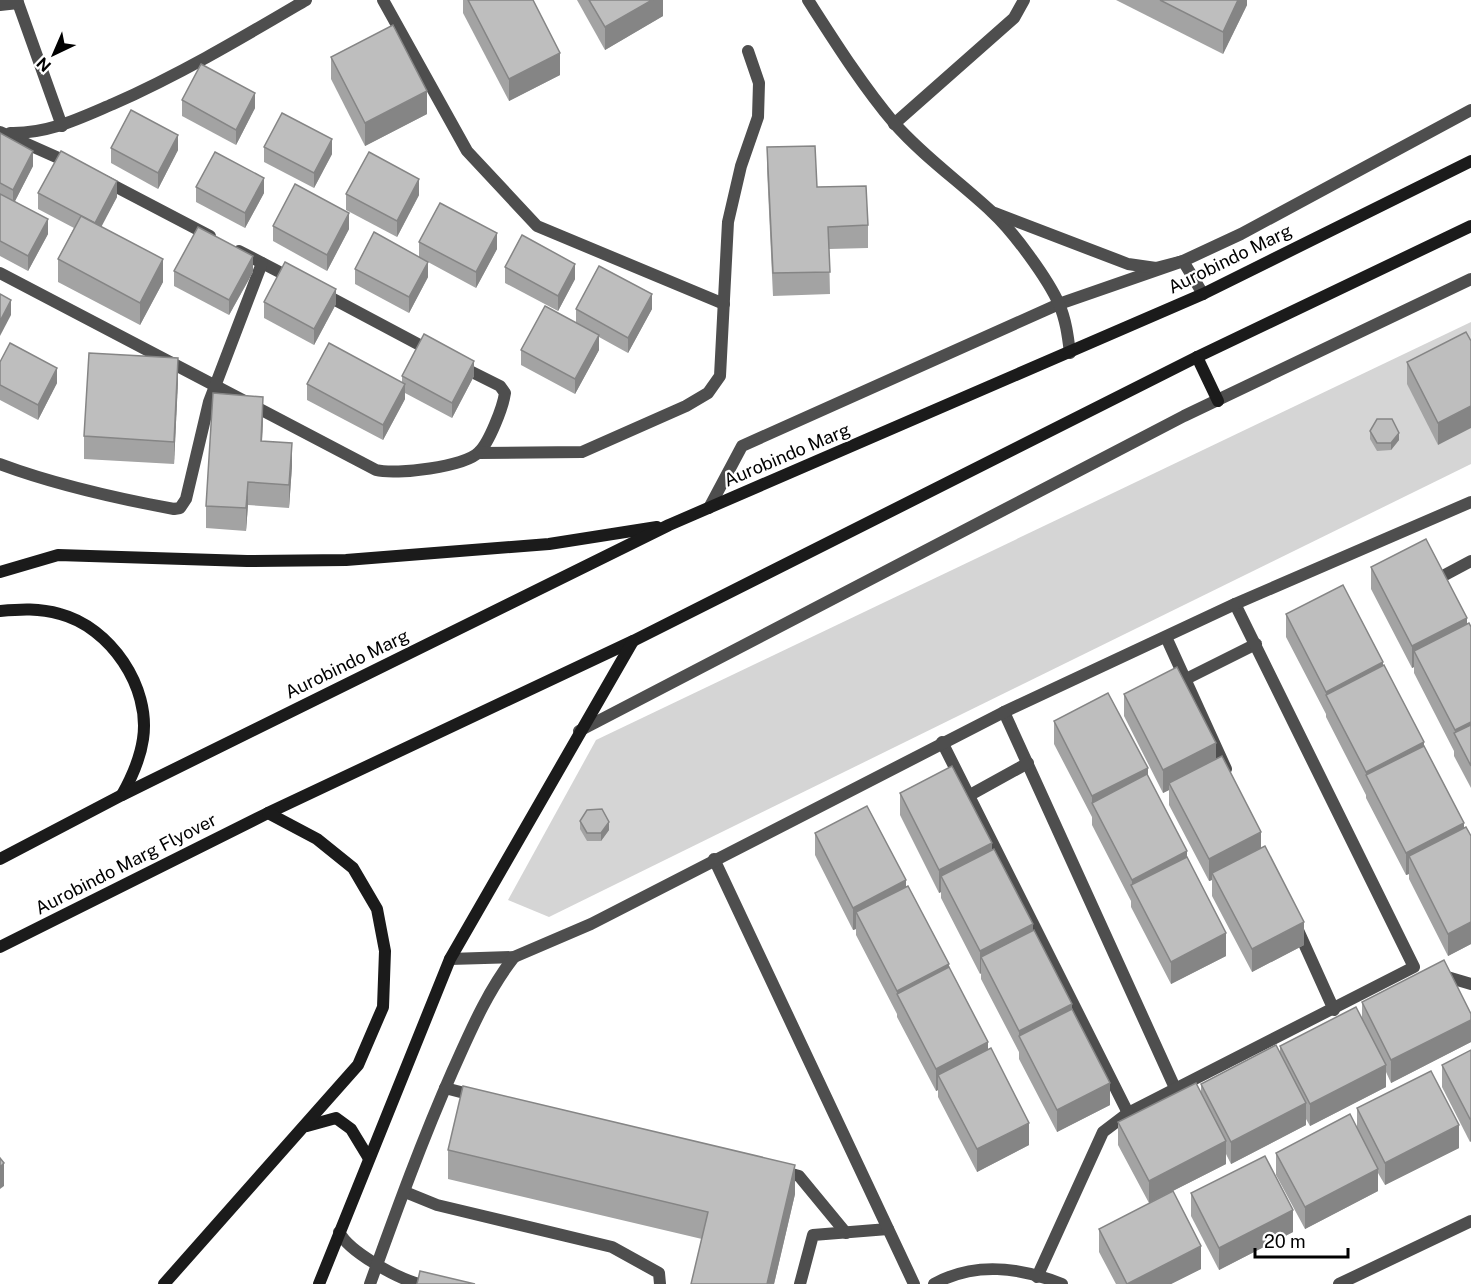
<svg xmlns="http://www.w3.org/2000/svg" width="1471" height="1284" font-family="'Public Sans',sans-serif">
  <style>
    .green { fill: #d5d5d5 }
    .lines { fill: none; stroke-linecap: round; stroke-linejoin: round }
    .service { stroke: #4e4e4e; stroke-width: 12 }
    .minor { stroke: #4e4e4e; stroke-width: 12 }
    .tertiary { stroke: #4e4e4e; stroke-width: 12 }
    .secondary { stroke: #1b1b1b; stroke-width: 12 }
    .wall { fill: #a3a3a3 }
    .shaded-wall { fill: #858585 }
    .building { fill: #bebebe; stroke: #858585; stroke-width: 1.5 }
    .labels { text-anchor: middle; stroke-width: 4.5; stroke-linejoin: round; paint-order: stroke }
    .street-label { font-size: 18px; fill: #000; stroke: #fff }
  </style>
  <rect width="100%" height="100%" fill="#fff"/>
  <!-- green -->
  <polygon class="green" points="1471,322 1471,464 549,917 508,900 596,740"/>
  <g class="lines">
    <!-- service -->
    <g class="service">
      <polyline points="709,508 742,446 1059,304 1183,261 1241,234 1471,110"/>
      <polyline points="445,1088 476,1096"/>
      <polyline points="781,1171 799,1176 846,1233"/>
      <polyline points="800,1284 813,1235 888,1229"/>
    </g>
    <!-- minor -->
    <g class="minor">
      <polyline points="17,0 62,126"/>
      <polyline points="383,0 467,151 537,226 724,304"/>
      <polyline points="0,5 18,3"/>
      <polyline points="894,124 1014,18 1024,0"/>
      <polyline points="0,132 72,164"/>
      <path d="M10,133c38,1 68,-14 103,-29 68,-30 130,-67 193,-104"/>
      <polyline points="103,180 210,236"/>
      <polyline points="239,251 293,279"/>
      <path d="M0,273l376,197c20,5 89,-3 103,-18 10,-9 24,-45 26,-59l-5,-7 -40,-20"/>
      <polyline points="322,293 431,351"/>
      <polyline points="479,453 582,452 686,406 708,393 720,376 728,222 741,166 758,117 759,83 748,51"/>
      <path d="M0,464c56,21 115,34 174,45l6,-1 6,-9 23,-97 53,-139"/>
      <polyline points="1441,577 1471,561"/>
      <polyline points="1166,637 1226,769"/>
      <polyline points="1186,679 1256,644"/>
      <polyline points="1004,712 1175,1088"/>
      <polyline points="942,742 1128,1113 1414,967 1235,604"/>
      <polyline points="970,795 1028,763"/>
      <polyline points="714,859 914,1284"/>
      <polyline points="1297,928 1334,1010"/>
      <polyline points="450,959 514,957 591,924 1004,712 1235,604 1471,502"/>
      <polyline points="1437,974 1471,984"/>
      <polyline points="405,1192 437,1205 612,1247 659,1273 660,1284"/>
      <path d="M339,1232c10,20 58,46 80,52"/>
      <polyline points="1037,1277 1103,1132 1128,1113"/>
      <path d="M370,1284c26,-72 52,-144 83,-214 18,-40 34,-78 61,-113"/>
      <path d="M934,1284c41,-23 85,-17 128,0"/>
      <polyline points="1339,1284 1471,1221"/>
    </g>
    <!-- tertiary -->
    <g class="tertiary">
      <path d="M808,0c27,42 54,85 86,123 30,34 66,59 98,89 21,19 56,67 67,92 7,16 9,33 11,49"/>
      <polyline points="995,213 1128,264 1156,268 1183,261 1203,294"/>
      <polyline points="579,731 1184,416 1471,279"/>
    </g>
    <!-- secondary -->
    <g class="secondary">
      <polyline points="1197,357 1218,401"/>
      <polyline points="0,572 58,555 247,561 346,560 549,544 657,527"/>
      <path d="M0,611c21,-2 39,-3 60,3 50,13 91,73 83,125 -3,21 -11,38 -21,56"/>
      <polyline points="0,859 122,795 669,525 1203,294 1471,161"/>
      <polyline points="0,947 268,813 633,641 1197,357 1471,226"/>
      <polyline points="307,1126 336,1118 351,1129 368,1157"/>
      <polyline points="164,1284 358,1065 383,1007 385,951 377,909 353,868 317,839 268,813"/>
      <polyline points="319,1284 450,959 633,641"/>
    </g>
  </g>
  <!-- wall -->
  <g class="wall">
    <polygon points="463,0 533,0 560,75 509,101 463,13"/>
    <polygon points="577,0 663,0 663,16 605,50"/>
    <polygon points="1116,0 1247,0 1247,5 1223,54"/>
    <polygon points="331,57 427,114 365,146 331,79"/>
    <polygon points="182,100 255,108 236,145 182,116"/>
    <polygon points="0,133 33,166 15,201 48,234 28,271 0,256"/>
    <polygon points="264,147 332,154 314,188 264,162"/>
    <polygon points="767,147 817,187 868,225 868,248 829,249 830,294 773,296 767,169"/>
    <polygon points="111,148 178,150 158,189 111,163"/>
    <polygon points="196,187 264,193 245,228 196,202"/>
    <polygon points="38,193 117,197 101,226 163,282 140,325 58,282 58,259 74,228 38,209"/>
    <polygon points="346,194 419,195 397,237 346,210"/>
    <polygon points="273,226 349,229 327,271 273,241"/>
    <polygon points="419,242 497,249 476,288 428,262 428,277 409,313 355,284 355,269 419,257"/>
    <polygon points="505,267 575,279 558,311 505,283"/>
    <polygon points="174,271 253,272 229,315 174,286"/>
    <polygon points="264,302 336,304 314,345 264,318"/>
    <polygon points="576,309 652,309 628,353 599,337 599,350 575,394 521,365 521,350 576,322"/>
    <polygon points="1466,332 1438,445 1407,384 1407,362"/>
    <polygon points="0,362 57,383 38,420 0,400"/>
    <polygon points="402,376 474,376 452,418 405,393 405,399 383,440 307,400 307,384 402,382"/>
    <polygon points="178,381 174,464 84,459 84,436"/>
    <polygon points="263,419 262,441 292,466 289,508 248,505 246,531 206,528 206,506"/>
    <polygon points="1370,431 1399,440 1391,450 1377,451 1370,439"/>
    <polygon points="1371,567 1471,627 1471,788 1454,756 1454,751 1414,673 1414,667 1412,668 1371,589"/>
    <polygon points="1286,614 1383,666 1464,828 1471,836 1471,944 1448,956 1409,879 1409,874 1406,875 1366,798 1366,795 1326,717 1326,714 1286,637"/>
    <polygon points="1124,694 1216,759 1261,848 1304,945 1252,972 1212,896 1212,880 1209,881 1169,805 1169,790 1163,793 1124,716"/>
    <polygon points="1054,721 1148,776 1187,857 1226,956 1171,984 1131,907 1131,901 1092,825 1092,817 1054,744"/>
    <polygon points="900,793 992,850 1072,1010 1110,1105 1057,1132 1019,1059 1019,1052 981,979 981,973 980,974 941,898 941,892 939,893 900,815"/>
    <polygon points="580,821 609,830 601,841 587,841 580,829"/>
    <polygon points="815,833 906,887 949,968 988,1049 1029,1145 977,1172 938,1097 938,1090 936,1091 897,1017 897,1013 897,1014 856,935 856,929 853,930 815,855"/>
    <polygon points="1362,1002 1471,1014 1471,1042 1391,1083 1386,1072 1386,1087 1310,1126 1306,1119 1306,1125 1231,1164 1226,1154 1226,1164 1149,1203 1118,1145 1118,1122 1201,1093 1201,1084 1280,1052 1280,1046 1362,1018"/>
    <polygon points="1471,1050 1471,1141 1470,1142 1442,1087 1442,1065"/>
    <polygon points="1357,1108 1459,1148 1385,1185 1378,1173 1378,1191 1305,1229 1276,1175 1276,1153 1357,1127"/>
    <polygon points="448,1150 795,1194 774,1284 691,1284 702,1239 448,1179"/>
    <polygon points="1191,1193 1293,1232 1219,1270 1191,1216"/>
    <polygon points="1099,1229 1201,1269 1171,1284 1116,1284 1099,1252"/>
  </g>
  <!-- shaded-wall -->
  <g class="shaded-wall">
    <polygon points="652,0 663,0 663,16 605,50 605,27"/>
    <polygon points="1238,0 1247,0 1247,5 1223,54 1223,32"/>
    <polygon points="560,53 560,75 509,101 509,79"/>
    <polygon points="427,91 427,114 365,146 365,123"/>
    <polygon points="255,93 255,108 236,145 236,130"/>
    <polygon points="178,135 178,150 158,189 158,173"/>
    <polygon points="332,139 332,154 314,188 314,173"/>
    <polygon points="33,151 33,166 13,205 13,190"/>
    <polygon points="264,178 264,193 245,228 245,213"/>
    <polygon points="419,179 419,195 397,237 397,221"/>
    <polygon points="117,181 117,197 95,239 95,223"/>
    <polygon points="349,213 349,229 327,271 327,255"/>
    <polygon points="48,219 48,234 28,271 28,256"/>
    <polygon points="497,233 497,249 476,288 476,272"/>
    <polygon points="253,256 253,272 229,315 229,300"/>
    <polygon points="163,259 163,282 140,325 140,303"/>
    <polygon points="428,262 428,277 409,313 409,297"/>
    <polygon points="575,264 575,279 558,311 558,296"/>
    <polygon points="336,289 336,304 314,345 314,329"/>
    <polygon points="652,294 652,309 628,353 628,338"/>
    <polygon points="11,300 11,315 0,336 0,321"/>
    <polygon points="599,335 599,350 575,394 575,379"/>
    <polygon points="178,358 178,381 174,464 174,442"/>
    <polygon points="474,361 474,376 452,418 452,403"/>
    <polygon points="57,368 57,383 38,420 38,405"/>
    <polygon points="405,384 405,399 383,440 383,425"/>
    <polygon points="263,397 263,419 261,463 261,441"/>
    <polygon points="1471,406 1471,428 1438,445 1438,423"/>
    <polygon points="1399,433 1399,440 1391,450 1391,443"/>
    <polygon points="292,443 292,466 289,508 289,485"/>
    <polygon points="248,482 248,505 246,531 246,508"/>
    <polygon points="1467,618 1467,640 1414,651 1414,667 1412,668 1412,646"/>
    <polygon points="1383,662 1383,684 1326,695 1326,714 1326,692"/>
    <polygon points="1471,722 1471,745 1455,735 1455,730"/>
    <polygon points="1424,742 1424,765 1366,775 1366,795 1366,772"/>
    <polygon points="1216,743 1216,766 1169,783 1169,790 1163,793 1163,770"/>
    <polygon points="1148,768 1148,790 1092,804 1092,796"/>
    <polygon points="609,822 609,830 601,841 601,833"/>
    <polygon points="1464,823 1464,845 1409,856 1409,874 1406,875 1406,853"/>
    <polygon points="1261,832 1261,855 1212,873 1212,880 1209,881 1209,859"/>
    <polygon points="992,843 992,865 941,876 941,892 939,893 939,870"/>
    <polygon points="1187,851 1187,874 1132,886 1132,880"/>
    <polygon points="906,880 906,903 856,912 856,929 853,930 853,908"/>
    <polygon points="1304,922 1304,945 1252,972 1252,949"/>
    <polygon points="1471,922 1471,944 1448,956 1448,934"/>
    <polygon points="1033,924 1033,946 981,957 981,973 980,974 980,951"/>
    <polygon points="1226,933 1226,956 1171,984 1171,962"/>
    <polygon points="949,964 949,986 897,994 897,1014 897,991"/>
    <polygon points="1072,1004 1072,1026 1019,1037 1019,1031"/>
    <polygon points="1471,1020 1471,1042 1391,1083 1391,1060"/>
    <polygon points="988,1042 988,1064 938,1075 938,1090 936,1091 936,1069"/>
    <polygon points="1386,1065 1386,1087 1310,1126 1310,1104"/>
    <polygon points="1110,1083 1110,1105 1057,1132 1057,1110"/>
    <polygon points="1306,1103 1306,1125 1231,1164 1231,1142"/>
    <polygon points="1470,1119 1471,1119 1471,1141 1470,1142"/>
    <polygon points="1029,1123 1029,1145 977,1172 977,1149"/>
    <polygon points="1459,1125 1459,1148 1385,1185 1385,1163"/>
    <polygon points="1226,1141 1226,1164 1149,1203 1149,1181"/>
    <polygon points="4,1163 4,1186 0,1189 0,1167"/>
    <polygon points="795,1165 795,1194 774,1284 767,1284"/>
    <polygon points="1378,1169 1378,1191 1305,1229 1305,1207"/>
    <polygon points="1293,1210 1293,1232 1219,1270 1219,1248"/>
    <polygon points="1201,1246 1201,1269 1171,1284 1127,1284"/>
  </g>
  <!-- building -->
  <g class="building">
    <polygon points="468,0 533,0 560,53 509,79"/>
    <polygon points="589,0 652,0 605,27"/>
    <polygon points="1160,0 1238,0 1223,32"/>
    <polygon points="393,25 427,91 365,123 331,57"/>
    <polygon points="201,64 255,93 236,130 182,100"/>
    <polygon points="131,110 178,135 158,173 111,148"/>
    <polygon points="282,113 332,139 314,173 264,147"/>
    <polygon points="0,133 33,151 13,190 0,183"/>
    <polygon points="815,146 817,187 866,186 868,225 828,227 830,272 773,273 767,147"/>
    <polygon points="61,151 117,181 95,223 38,193"/>
    <polygon points="215,152 264,178 245,213 196,187"/>
    <polygon points="369,152 419,179 397,221 346,194"/>
    <polygon points="295,184 349,213 327,255 273,226"/>
    <polygon points="0,194 48,219 28,256 0,241"/>
    <polygon points="440,203 497,233 476,272 419,242"/>
    <polygon points="81,216 163,259 140,303 58,259"/>
    <polygon points="198,227 253,256 229,300 174,271"/>
    <polygon points="374,232 428,262 409,297 355,269"/>
    <polygon points="522,235 575,264 558,296 505,267"/>
    <polygon points="285,262 336,289 314,329 264,302"/>
    <polygon points="599,266 652,294 628,338 576,309"/>
    <polygon points="0,294 11,300 0,321"/>
    <polygon points="545,306 599,335 575,379 521,350"/>
    <polygon points="1466,332 1471,341 1471,406 1438,423 1407,362"/>
    <polygon points="424,334 474,361 452,403 402,376"/>
    <polygon points="10,343 57,368 38,405 0,385 0,362"/>
    <polygon points="329,343 405,384 383,425 307,384"/>
    <polygon points="89,353 178,358 174,442 84,436"/>
    <polygon points="213,393 263,397 261,441 292,443 289,485 248,482 246,508 206,506"/>
    <polygon points="1377,419 1392,419 1399,433 1391,443 1377,443 1370,431"/>
    <polygon points="1426,539 1467,618 1412,646 1371,567"/>
    <polygon points="1343,585 1383,662 1326,692 1286,614"/>
    <polygon points="1469,623 1471,627 1471,722 1455,730 1414,651"/>
    <polygon points="1384,665 1424,742 1366,772 1326,695"/>
    <polygon points="1177,667 1216,743 1163,770 1124,694"/>
    <polygon points="1108,693 1148,768 1092,796 1054,721"/>
    <polygon points="1471,725 1471,766 1454,733"/>
    <polygon points="1424,746 1464,823 1406,853 1366,775"/>
    <polygon points="1222,756 1261,832 1209,859 1169,783"/>
    <polygon points="952,766 992,843 939,870 900,793"/>
    <polygon points="1147,774 1187,851 1132,880 1092,803"/>
    <polygon points="867,806 906,880 853,908 815,833"/>
    <polygon points="602,809 609,822 601,833 587,833 580,821 587,810"/>
    <polygon points="1466,827 1471,836 1471,922 1448,934 1409,856"/>
    <polygon points="1265,846 1304,922 1252,949 1212,873"/>
    <polygon points="994,849 1033,924 980,951 941,876"/>
    <polygon points="1187,857 1226,933 1171,962 1131,885"/>
    <polygon points="908,886 949,964 897,991 856,912"/>
    <polygon points="1034,930 1072,1004 1019,1031 981,957"/>
    <polygon points="1444,960 1471,1014 1471,1020 1391,1060 1362,1002"/>
    <polygon points="949,967 988,1042 936,1069 897,994"/>
    <polygon points="1356,1007 1386,1065 1310,1104 1280,1046"/>
    <polygon points="1072,1009 1110,1083 1057,1110 1019,1036"/>
    <polygon points="1276,1045 1306,1103 1231,1142 1201,1084"/>
    <polygon points="991,1048 1029,1123 977,1149 938,1075"/>
    <polygon points="1471,1050 1471,1119 1470,1119 1442,1065"/>
    <polygon points="1431,1071 1459,1125 1385,1163 1357,1108"/>
    <polygon points="1196,1083 1226,1141 1149,1181 1118,1122"/>
    <polygon points="463,1086 795,1165 767,1284 691,1284 708,1212 448,1150"/>
    <polygon points="1350,1114 1378,1169 1305,1207 1276,1153"/>
    <polygon points="1265,1156 1293,1210 1219,1248 1191,1193"/>
    <polygon points="0,1158 4,1163 0,1167"/>
    <polygon points="1173,1191 1201,1246 1127,1284 1099,1229"/>
    <polygon points="420,1271 475,1284 417,1284"/>
  </g>
  <g class="labels">
    <!-- street labels -->
    <g class="street-label">
      <text transform="translate(1230 259) rotate(-26)" y="6">Aurobindo Marg</text>
      <text transform="translate(787 455) rotate(-23)" y="6">Aurobindo Marg</text>
      <text transform="translate(347 664) rotate(-26)" y="6">Aurobindo Marg</text>
      <text transform="translate(126 864) rotate(-27)" y="6">Aurobindo Marg Flyover</text>
    </g>
  </g>
  <!-- north arrow -->
  <g transform="translate(54 54) rotate(224)" stroke="#ffffff" stroke-width="4.5" paint-order="stroke">
  <path d="M0-4.5L10 22L0 15L-10 22Z" fill="#000000"/>
  <text y="-9" font-size="16" font-weight="bold" text-anchor="middle" fill="#000000">N</text>
  </g>
  <!-- scale -->
  <path d="M1255 1248v9h93v-9" fill="none" stroke="#000000" stroke-width="3"/>
  <text x="1264" y="1248" font-size="18" fill="#000000" stroke="#ffffff" stroke-width="4.5" paint-order="stroke">20 m</text>
</svg>
